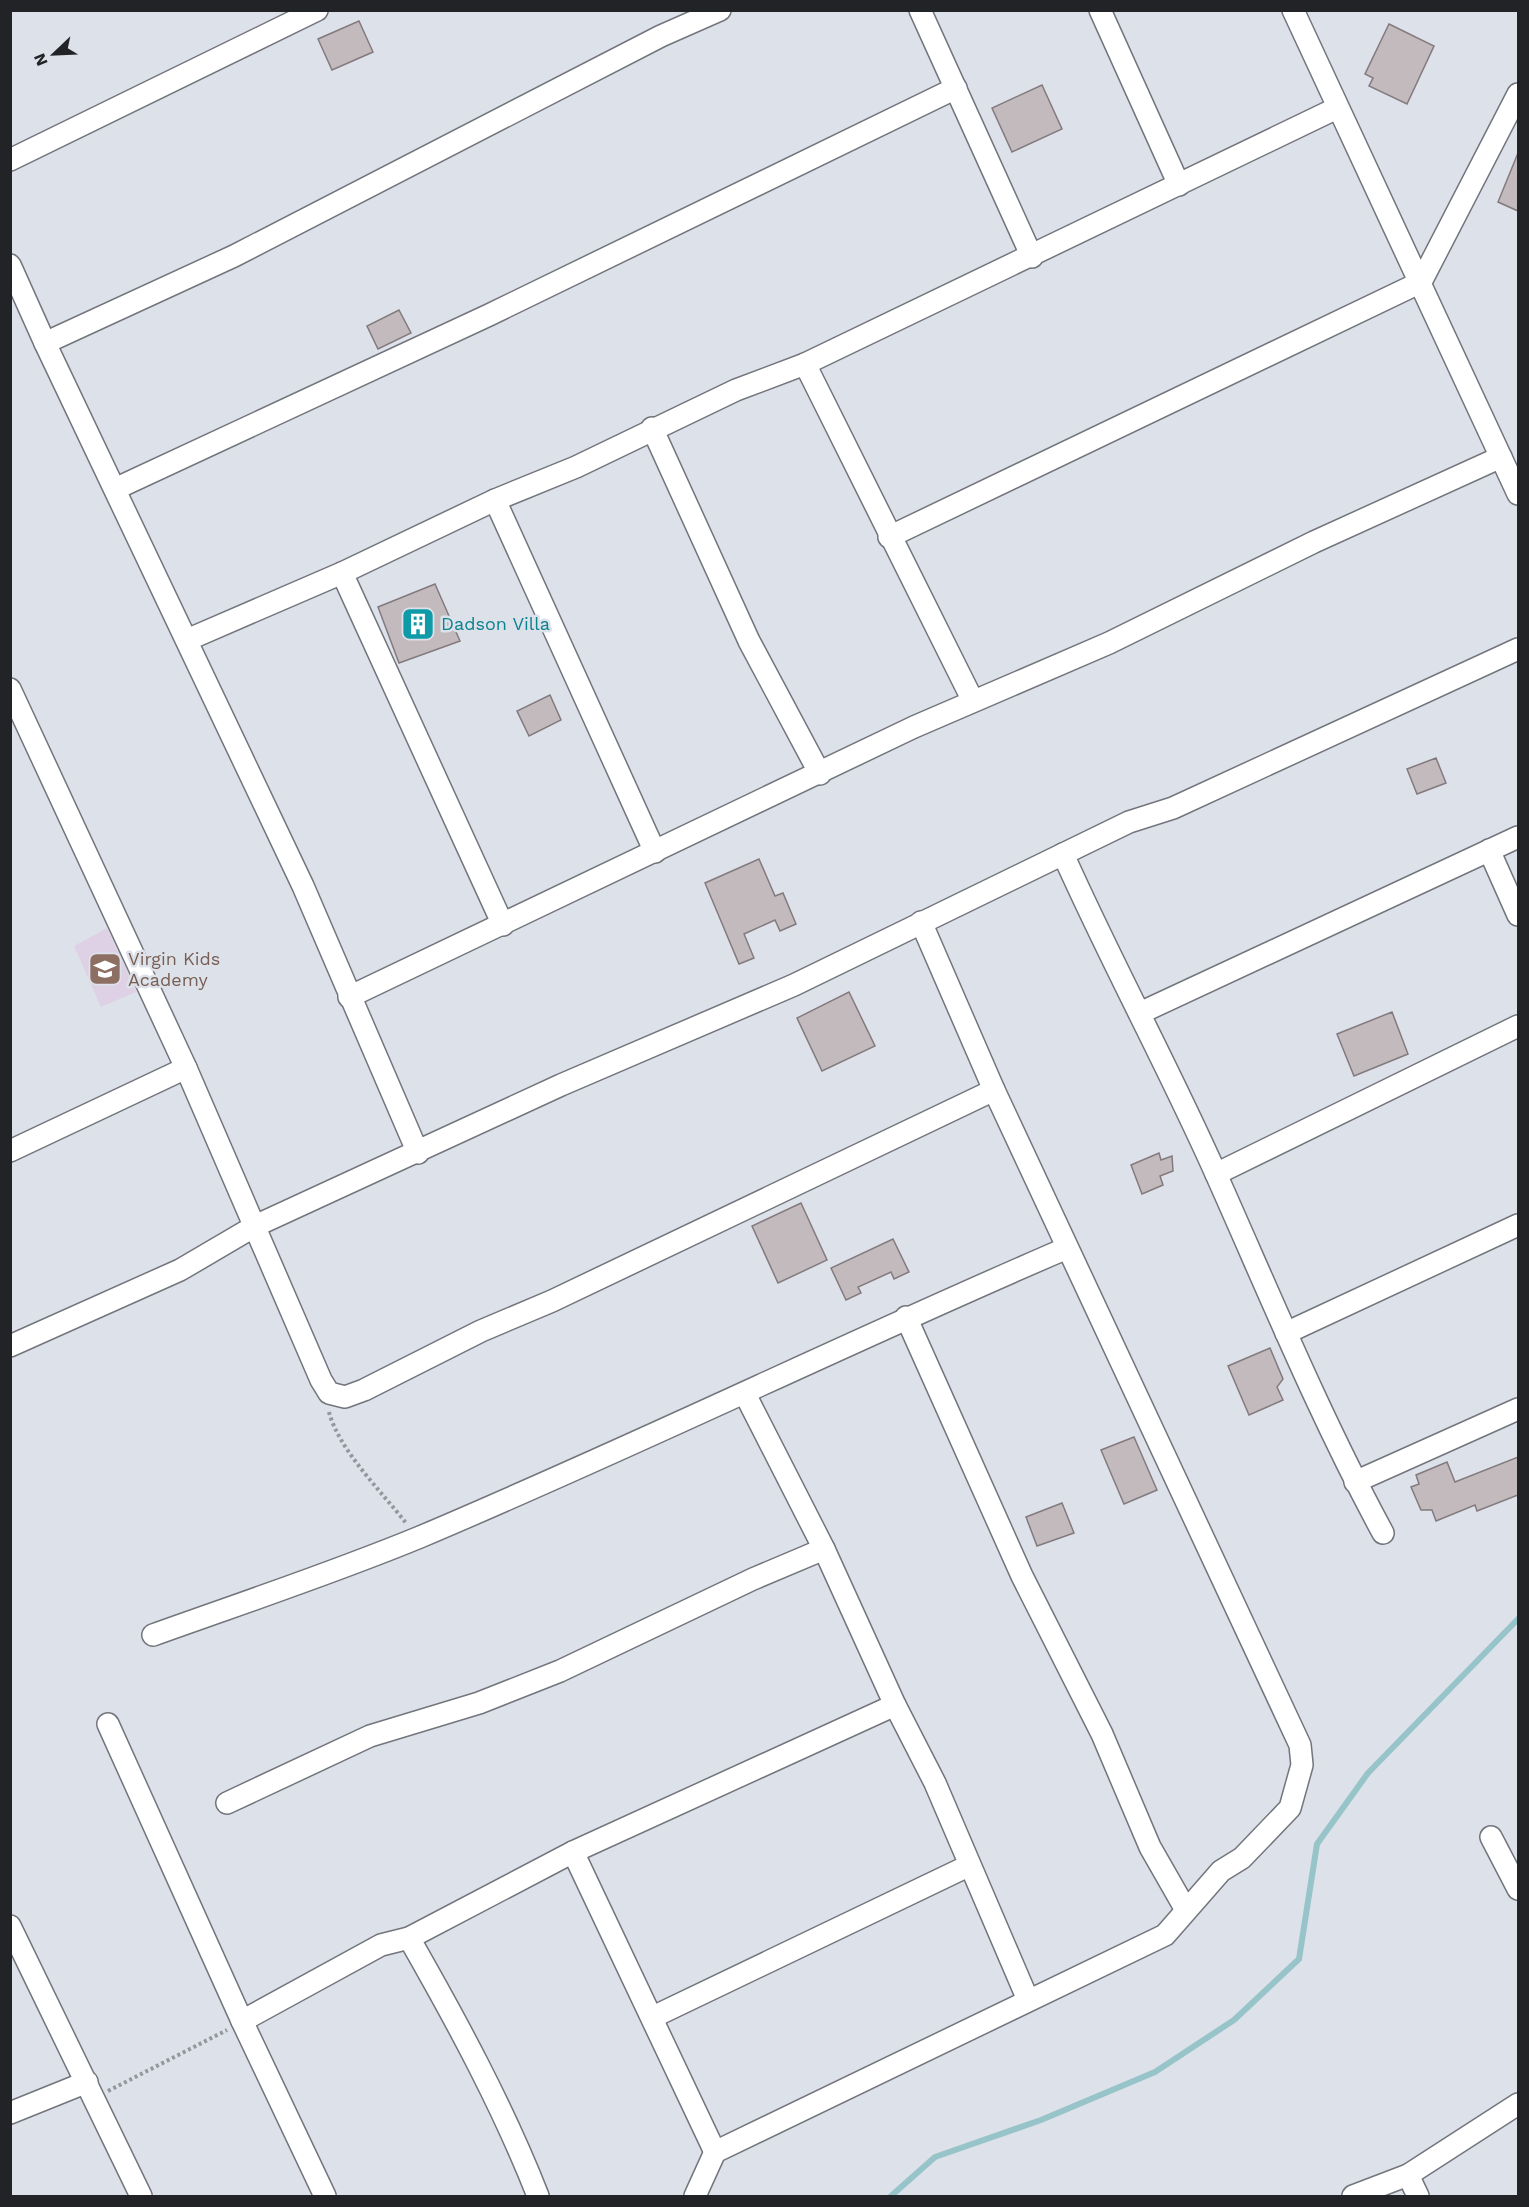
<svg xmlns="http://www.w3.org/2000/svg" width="1529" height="2207" font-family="'Work Sans',sans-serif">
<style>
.education{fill:#dfd1e5}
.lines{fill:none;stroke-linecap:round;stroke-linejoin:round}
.stream{stroke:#97c4c9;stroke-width:6}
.building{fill:#c3babe;stroke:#837a7e;stroke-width:1.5}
.minor-casing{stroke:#72757c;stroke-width:24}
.path{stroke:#94979d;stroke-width:4;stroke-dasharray:3 3;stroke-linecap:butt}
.minor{stroke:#fff;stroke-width:21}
.labels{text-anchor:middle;stroke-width:5;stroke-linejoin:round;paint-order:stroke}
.culture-label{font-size:18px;fill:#0d838f;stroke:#dde1e9;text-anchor:start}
.education-label{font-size:18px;fill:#785e54;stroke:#dde1e9;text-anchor:start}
</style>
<rect width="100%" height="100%" fill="#dde1e9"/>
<polygon class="education" points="107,928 136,992 101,1007 74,946"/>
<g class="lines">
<polyline class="stream" points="891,2196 935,2157 1041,2120 1155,2072 1234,2020 1299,1959 1317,1844 1368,1773 1518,1619"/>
</g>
<g class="building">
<polygon points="359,21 373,52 332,70 318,39"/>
<polygon points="1389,24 1434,46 1407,104 1369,86 1373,78 1365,74"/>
<polygon points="1042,85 1062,129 1012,152 992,108"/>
<polygon points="1518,153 1518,211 1498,202"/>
<polygon points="399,310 411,333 378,349 367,326"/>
<polygon points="435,584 460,641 399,663 378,607"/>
<polygon points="550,695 561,720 529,736 517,711"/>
<polygon points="1436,758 1446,783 1417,794 1407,769"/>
<polygon points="759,859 775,896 783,893 796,924 780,931 775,920 744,934 754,958 739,964 705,883"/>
<polygon points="849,992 875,1046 822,1071 797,1018"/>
<polygon points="1392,1012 1408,1054 1354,1076 1337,1034"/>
<polygon points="1159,1153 1161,1160 1172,1156 1173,1171 1160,1176 1163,1185 1142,1194 1131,1165"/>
<polygon points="801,1203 827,1260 778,1283 752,1226"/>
<polygon points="893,1239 909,1272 894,1279 891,1272 858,1287 861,1293 846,1300 831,1268"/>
<polygon points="1270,1348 1283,1379 1277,1387 1283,1400 1249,1415 1228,1366"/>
<polygon points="1134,1437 1157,1490 1124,1504 1101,1450"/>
<polygon points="1518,1457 1518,1495 1477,1511 1475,1505 1436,1521 1432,1510 1421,1510 1411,1487 1419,1484 1416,1475 1447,1462 1455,1482"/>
<polygon points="1062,1503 1074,1533 1037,1546 1026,1517"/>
</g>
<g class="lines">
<g class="minor-casing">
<g id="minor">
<polyline points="920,10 1032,257"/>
<polyline points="1100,10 1179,185"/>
<polyline points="1293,10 1518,494"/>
<polyline points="10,160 317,10"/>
<polyline points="10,265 45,343 303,886 418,1153"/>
<polyline points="45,343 234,256 661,36 720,10"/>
<polyline points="805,364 973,701"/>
<polyline points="652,428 749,641 820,774"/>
<polyline points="115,489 489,315 956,88"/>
<polyline points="495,500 655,852"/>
<polyline points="889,537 1421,282 1518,94"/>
<polyline points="342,573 503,925"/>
<polyline points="187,640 342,573 495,500 576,467 736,390 805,364 1337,108"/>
<polyline points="10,689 186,1068 321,1380 329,1393 345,1397 364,1390 481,1331 552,1301 994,1090"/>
<polyline points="1489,850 1518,915"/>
<path d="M1063 854C1111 962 1168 1066 1216 1174 1270 1295 1320 1417 1383 1533"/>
<polyline points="349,997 914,727 1109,643 1314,542 1501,457"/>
<polyline points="1140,1013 1518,837"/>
<polyline points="10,1151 186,1068"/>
<polyline points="1216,1174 1518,1026"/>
<polyline points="906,1317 1022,1576 1102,1734 1150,1847 1186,1910"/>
<polyline points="1286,1333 1518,1225"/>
<polyline points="10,1346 180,1270 255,1226 561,1085 794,985 1129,822 1173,808 1518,649"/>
<polyline points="745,1394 824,1549 895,1705 935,1783 1028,2000"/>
<polyline points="1355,1482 1518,1409"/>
<path d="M153 1635C242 1603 333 1573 420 1537 638 1445 850 1341 1067 1248"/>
<polyline points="108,1724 242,2021 325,2196"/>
<polyline points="227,1803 370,1736 479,1703 560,1671 753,1579 824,1549"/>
<polyline points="1491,1837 1518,1889"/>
<polyline points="573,1852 715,2152"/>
<polyline points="10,1926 141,2196"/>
<path d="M409 1938C457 2022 503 2107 538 2196"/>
<polyline points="653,2017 968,1866"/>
<polyline points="242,2021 381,1945 409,1938 573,1852 895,1705"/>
<polyline points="10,2113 87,2082"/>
<polyline points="1408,2175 1418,2196"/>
<polyline points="695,2196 715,2152 1165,1935 1221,1871 1242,1858 1290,1808 1302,1765 1300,1745 994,1090 921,922"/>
<polyline points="1353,2196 1408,2175 1518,2104"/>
</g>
</g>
<g class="path">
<path d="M329 1412C339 1450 381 1491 406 1523"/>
<polyline points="108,2091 227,2030"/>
</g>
<use href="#minor" class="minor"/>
</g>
<defs>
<g id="building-square" transform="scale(1.725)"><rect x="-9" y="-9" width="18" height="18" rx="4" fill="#0f9aa8" stroke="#dde1e9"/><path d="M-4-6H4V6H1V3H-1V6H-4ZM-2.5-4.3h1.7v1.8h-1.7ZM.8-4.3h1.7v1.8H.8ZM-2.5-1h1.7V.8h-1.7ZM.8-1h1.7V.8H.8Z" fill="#fff"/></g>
<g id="school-square" transform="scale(1.725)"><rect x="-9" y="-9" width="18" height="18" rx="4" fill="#8d6e63" stroke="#dde1e9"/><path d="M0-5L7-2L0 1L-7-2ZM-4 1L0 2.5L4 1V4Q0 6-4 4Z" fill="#fff"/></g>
</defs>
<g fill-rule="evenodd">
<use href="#building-square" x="418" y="624"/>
<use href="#school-square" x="105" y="969"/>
</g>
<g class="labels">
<g class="culture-label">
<text x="441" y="630">Dadson Villa</text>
</g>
<g class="education-label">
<text x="128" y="965">Virgin Kids<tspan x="128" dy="21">Academy</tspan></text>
</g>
</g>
<rect width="1529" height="2207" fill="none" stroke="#222326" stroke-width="24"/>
<g transform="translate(54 54) rotate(247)" stroke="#dde1e9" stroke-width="4.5" paint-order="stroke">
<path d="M0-4.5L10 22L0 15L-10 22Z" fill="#222326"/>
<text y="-9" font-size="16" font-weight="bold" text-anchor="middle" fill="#222326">N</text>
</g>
</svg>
